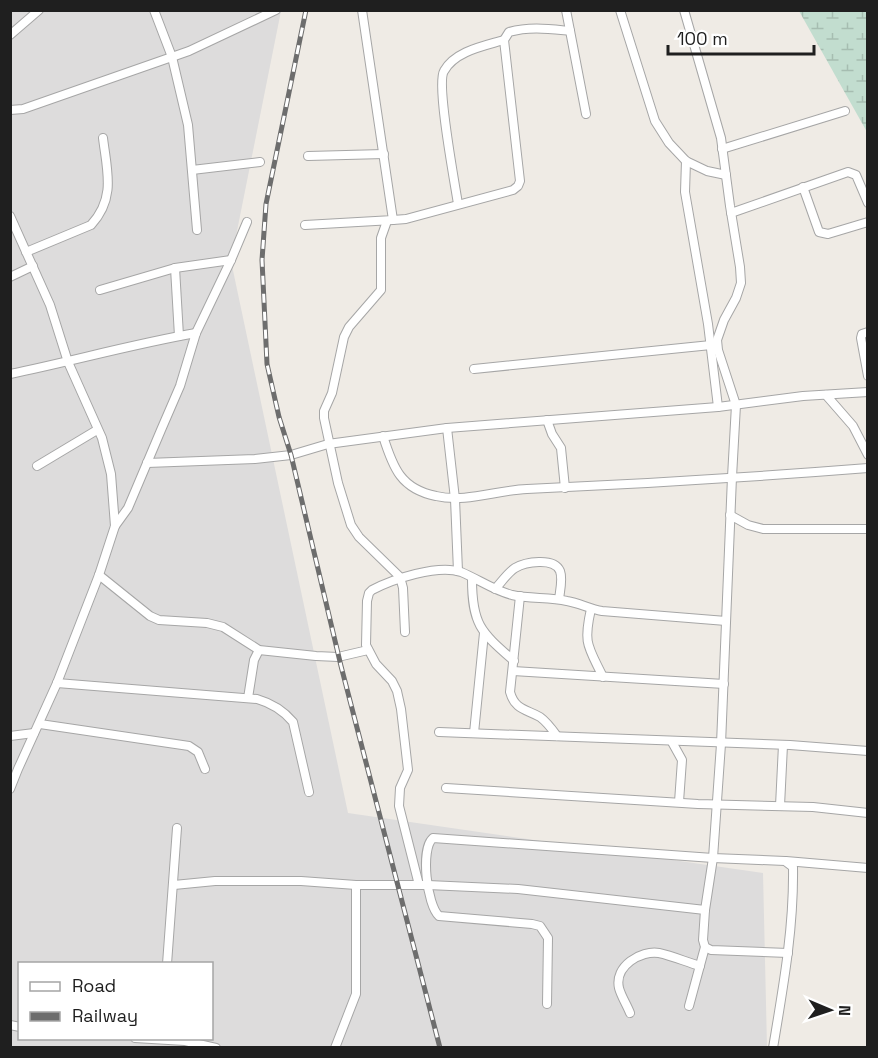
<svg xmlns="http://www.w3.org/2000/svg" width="878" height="1058" font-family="'Space Grotesk',sans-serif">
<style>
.residential{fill:#dddcdc;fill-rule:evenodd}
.wetland{fill:url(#wetland-marsh)}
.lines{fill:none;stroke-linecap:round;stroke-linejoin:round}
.minor-casing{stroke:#a6a6a6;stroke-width:10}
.minor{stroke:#fff;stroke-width:8}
.rail-casing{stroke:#6d6d6d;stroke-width:5}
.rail{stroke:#fff;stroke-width:3;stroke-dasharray:9;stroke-linecap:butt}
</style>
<defs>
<pattern id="wetland-marsh" width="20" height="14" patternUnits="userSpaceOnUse" patternTransform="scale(1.5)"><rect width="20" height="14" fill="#c2ddcf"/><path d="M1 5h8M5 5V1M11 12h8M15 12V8" fill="none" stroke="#a6bdb1"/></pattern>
</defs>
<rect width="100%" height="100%" fill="#efebe5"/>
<path class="residential" d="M10 11H281L231 261 348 813 763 873 767 1047H11ZM20 964H212V1038H20Z"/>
<polygon class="wetland" points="799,11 867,11 867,132"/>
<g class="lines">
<g class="minor-casing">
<g id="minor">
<polyline points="154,10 172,57 188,125 197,230"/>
<polyline points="566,10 586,114"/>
<polyline points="620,10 655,121 669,143 686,161 707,171 726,175"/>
<polyline points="684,10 721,138 730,206 740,267 741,283 736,298 724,320 717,340 718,350 736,405 732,477 721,744 713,858 705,910 703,940 705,947 711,950 788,953"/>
<polyline points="10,35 39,10"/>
<polyline points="10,110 23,109 189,51 276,10"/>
<polyline points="722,149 845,111"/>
<polyline points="308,156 384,154"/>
<polyline points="686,161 685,192 708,324 718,407"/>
<polyline points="192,170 260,162"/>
<polyline points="803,187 819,232 828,234 868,222"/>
<path d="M458 204C455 184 436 84 444 71 455 51 484 46 504 40"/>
<polyline points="731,213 848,172 856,175 868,203"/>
<polyline points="10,216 50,305 68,362 102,438 111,474 115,526 99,575 57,683 18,769 10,789"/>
<path d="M393 220 406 219 513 190 518 186 520 181 504 40 509 32C530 26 550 29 570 31"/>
<polyline points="387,221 381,238 381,290 349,327 344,337 332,393 324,411 324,418 338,483 351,525 359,537 400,577 403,588 405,632"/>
<polyline points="305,225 393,220 362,10"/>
<path d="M26 252 91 225C116 198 107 171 103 138"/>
<polyline points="175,268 179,336"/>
<polyline points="10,277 33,266"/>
<polyline points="100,290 175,268 231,260"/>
<polyline points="868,332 862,334 861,338 868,376"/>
<polyline points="474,369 711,345"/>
<path d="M10 374C73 361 133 344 196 333"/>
<polyline points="826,395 853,426 868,455"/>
<polyline points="547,420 552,434 561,448 565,488"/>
<polyline points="447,428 455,499 458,571"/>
<path d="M383 436C393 468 401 489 436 496 466 503 497 490 527 489 640 484 754 477 868 468"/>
<polyline points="147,463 255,459 291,455 328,444 447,428 718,407 803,396 868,392"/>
<polyline points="37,466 97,430"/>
<polyline points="730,515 748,525 763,529 868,529"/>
<polyline points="115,526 128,508 161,430 180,386 196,333 231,260 247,222"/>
<polyline points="99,575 150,616 159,620 207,623 223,627 259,650 316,656 338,657 368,650"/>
<path d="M472 579C472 625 481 632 514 661"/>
<path d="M495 589C501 583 507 573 515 568 525 562 554 557 560 571 563 579 560 591 559 599"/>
<path d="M520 596 510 692C515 710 526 709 540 717 547 722 552 729 557 736"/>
<path d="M591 609C583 644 588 646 603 677"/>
<polyline points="513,671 724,684"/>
<path d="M57 683 257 699C271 703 283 710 293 722L309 792"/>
<polyline points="248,698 254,660 259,650"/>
<polyline points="40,724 189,746 198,752 205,769"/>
<polyline points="439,732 790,745 868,751"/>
<polyline points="474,733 484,633"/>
<polyline points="10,736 34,733"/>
<polyline points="672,742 682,760 679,802"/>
<polyline points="446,788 698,804 813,807 868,813"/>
<polyline points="780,806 783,745"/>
<polyline points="786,861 868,868"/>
<polyline points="174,885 215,881 301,881 356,885 428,885 518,889 705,910"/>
<path d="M419 885 399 806 400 788 408 770 401 709 397 691 392 681 376 664 366 645 367 601 369 593 372 590C393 579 438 564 461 572 478 579 493 590 512 595 530 599 549 597 567 601 579 603 590 609 602 611L726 621"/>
<polyline points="167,964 177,828"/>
<path d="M547 1004 548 938 540 926 532 924 439 916C427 905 420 849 433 838L713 858 785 861 793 867C794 928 783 988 773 1048"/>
<polyline points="689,1006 705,947"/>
<path d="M630 1013C627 1005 621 996 619 988 614 966 641 950 659 953 673 956 686 962 700 966"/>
<polyline points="10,1025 20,1027"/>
<polyline points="135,1038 185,1041 216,1048"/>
<polyline points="335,1048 356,994 356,885"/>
</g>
</g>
<use href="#minor" class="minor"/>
<g class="rail-casing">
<polyline id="rail" points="306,10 266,204 262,260 267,364 279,417 291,455 341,666 440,1048"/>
</g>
<use href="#rail" class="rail"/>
</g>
<rect width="878" height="1058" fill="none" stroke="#1f1f1f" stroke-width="24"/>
<rect x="18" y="962" width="195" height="78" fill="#ffffff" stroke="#a5a5a5" stroke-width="1.5"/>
<rect x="30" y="982" width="30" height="9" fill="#ffffff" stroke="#a5a5a5" stroke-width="1.5"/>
<text x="72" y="992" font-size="18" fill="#1f1f1f">Road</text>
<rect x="30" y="1012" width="30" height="9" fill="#6d6d6d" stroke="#a5a5a5" stroke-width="1.5"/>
<text x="72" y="1022" font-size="18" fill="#1f1f1f">Railway</text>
<g transform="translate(830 1010) rotate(92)" stroke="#ffffff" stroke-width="4.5" paint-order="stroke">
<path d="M0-4.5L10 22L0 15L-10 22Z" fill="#1f1f1f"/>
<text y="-9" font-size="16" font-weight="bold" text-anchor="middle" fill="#1f1f1f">N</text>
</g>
<path d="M668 45v9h146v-9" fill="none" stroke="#1f1f1f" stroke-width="3"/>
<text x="677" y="45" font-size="18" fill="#1f1f1f" stroke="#ffffff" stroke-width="4.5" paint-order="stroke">100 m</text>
</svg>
